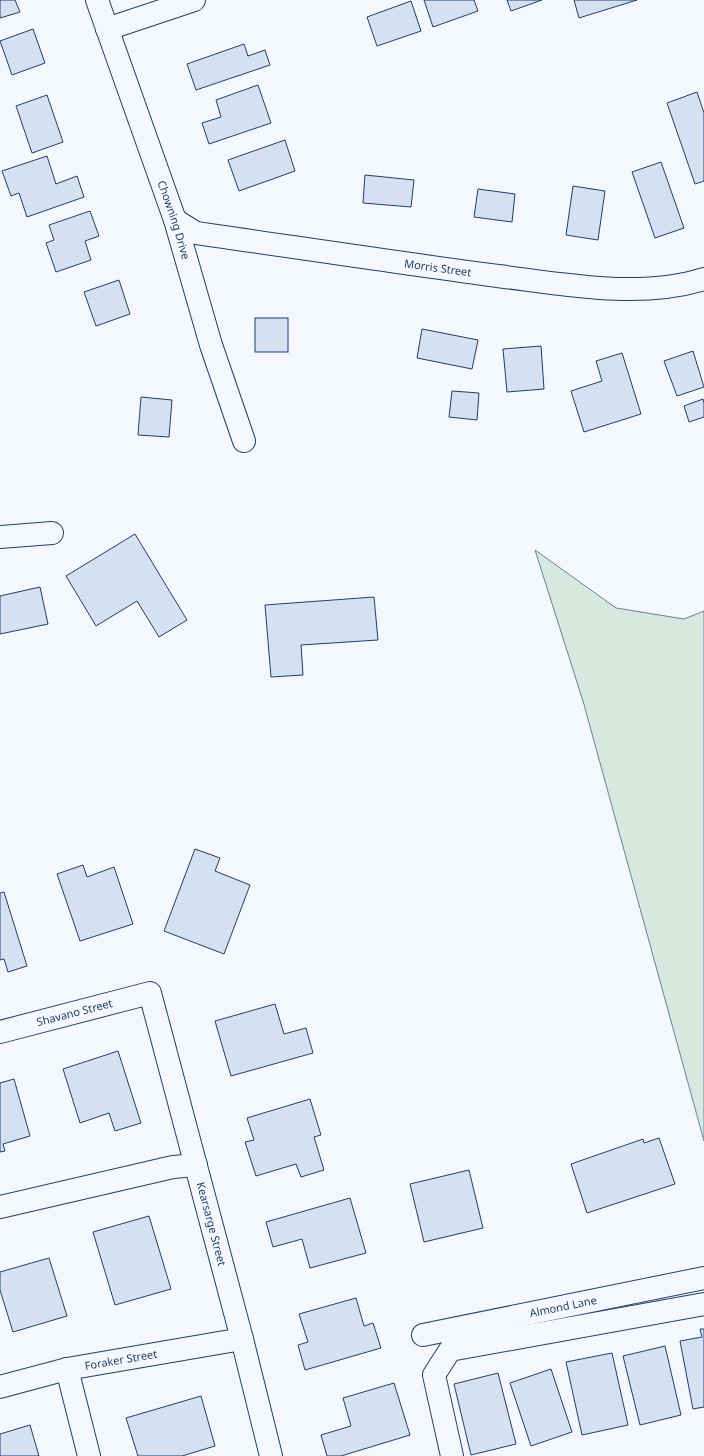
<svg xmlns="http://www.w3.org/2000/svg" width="704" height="1456" font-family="'Noto Sans',sans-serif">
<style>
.green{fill:#d7e8df;stroke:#687fa3}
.building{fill:#d5e0f0;stroke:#1d3f73}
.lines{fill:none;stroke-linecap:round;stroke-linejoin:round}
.minor-casing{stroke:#1d3f73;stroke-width:24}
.minor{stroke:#f4f7fb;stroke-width:22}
.labels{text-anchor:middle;stroke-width:3;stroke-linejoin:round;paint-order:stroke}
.street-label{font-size:11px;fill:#1d3f73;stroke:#f4f7fb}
</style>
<rect width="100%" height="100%" fill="#f4f7fb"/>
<polygon class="green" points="535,550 616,608 684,619 704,611 704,1141 583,701"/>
<g class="building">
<polygon points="0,0 15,0 20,12 0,18"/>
<polygon points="424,0 474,0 478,11 433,27"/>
<polygon points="507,0 542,0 511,11"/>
<polygon points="574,0 637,0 579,18"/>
<polygon points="411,1 421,31 377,46 367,17"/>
<polygon points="33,29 45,63 12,75 0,41"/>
<polygon points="244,44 248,56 265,50 270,65 196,90 187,64"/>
<polygon points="258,85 271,123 209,144 202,123 221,117 216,100"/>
<polygon points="697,92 704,113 704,181 695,184 667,103"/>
<polygon points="47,95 63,142 32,153 16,106"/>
<polygon points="285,140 295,171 239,191 228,160"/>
<polygon points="47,156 56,184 77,176 84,197 27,217 19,193 11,196 2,171"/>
<polygon points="661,162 684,228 655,238 632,172"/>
<polygon points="365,175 414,180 411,207 363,203"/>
<polygon points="573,186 605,191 598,240 566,235"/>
<polygon points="478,189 515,194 512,222 474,217"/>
<polygon points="90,211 99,236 85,241 91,260 56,272 46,243 54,240 49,225"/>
<polygon points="119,280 130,314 96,326 84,292"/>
<rect x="255" y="318" width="33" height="34"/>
<polygon points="422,329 478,340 472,369 417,358"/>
<polygon points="541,346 544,389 507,392 503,349"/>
<polygon points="693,351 704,387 677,396 664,361"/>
<polygon points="622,353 641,414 584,432 571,391 602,381 596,361"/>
<polygon points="452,391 479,393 477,420 449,417"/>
<polygon points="141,397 172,400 169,437 138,435"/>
<polygon points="703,399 704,403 704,417 689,422 684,406"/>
<polygon points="135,534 187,620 159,637 137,601 96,626 66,576"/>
<polygon points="40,587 48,624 0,634 0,596"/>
<polygon points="374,597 378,640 301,645 303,675 271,677 265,605"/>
<polygon points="195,849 220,858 215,871 250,885 224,954 164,931"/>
<polygon points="83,865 87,877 114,867 133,924 80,941 57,874"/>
<polygon points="4,892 27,966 8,972 4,959 0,960 0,893"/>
<polygon points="275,1004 284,1034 306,1028 313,1053 231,1076 215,1021"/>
<polygon points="118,1051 141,1123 115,1131 109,1113 80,1123 63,1069"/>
<polygon points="14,1079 30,1136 3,1144 5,1151 0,1152 0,1083"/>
<polygon points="310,1099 321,1135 314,1137 324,1170 301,1177 296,1164 256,1176 245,1142 254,1140 247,1118"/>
<polygon points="659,1138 675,1184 587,1213 571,1164 643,1139 644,1143"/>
<polygon points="469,1170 483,1228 424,1242 410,1184"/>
<polygon points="350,1198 366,1253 310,1268 302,1239 273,1247 266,1222"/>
<polygon points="149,1216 171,1289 115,1305 93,1232"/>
<polygon points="49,1258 67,1316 13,1332 0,1290 0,1272"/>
<polygon points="356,1298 364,1326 373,1323 381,1348 305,1370 298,1345 308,1342 299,1314"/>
<polygon points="700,1329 704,1329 704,1407 693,1409 680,1341 702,1337"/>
<polygon points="665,1346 681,1415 640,1425 623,1356"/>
<polygon points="612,1353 628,1425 582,1435 566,1362"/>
<polygon points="551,1369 572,1432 531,1446 510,1383"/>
<polygon points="498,1373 516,1444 471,1455 454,1384"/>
<polygon points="394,1383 410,1435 341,1456 327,1456 321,1435 351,1426 343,1398"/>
<polygon points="201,1396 215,1446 182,1456 138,1456 126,1418"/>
<polygon points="30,1425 39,1456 0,1456 0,1434"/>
</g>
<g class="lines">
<g class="minor-casing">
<g id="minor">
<path id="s1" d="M97 0 175 220 211 345 244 441"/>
<polyline points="107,29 194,0"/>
<path id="s2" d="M175 220 196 233C294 247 392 262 490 275 558 283 638 300 704 279"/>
<polyline points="0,537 52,533"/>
<path id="s3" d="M0 1032 150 993 242 1339 271 1456"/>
<polyline points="0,1207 173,1167 196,1165"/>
<path id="s4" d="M423 1335 704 1278"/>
<polyline points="67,1369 89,1456"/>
<path id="s5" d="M0 1387 67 1369 242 1339"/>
<polyline points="452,1456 434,1375 450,1350 704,1304"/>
</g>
</g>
<use href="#minor" class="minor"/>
</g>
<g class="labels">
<g class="street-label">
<text dy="4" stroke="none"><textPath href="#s1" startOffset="233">Chowning Drive</textPath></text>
<text dy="4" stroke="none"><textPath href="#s2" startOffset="269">Morris Street</textPath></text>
<text dy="4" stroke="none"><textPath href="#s3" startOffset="77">Shavano Street</textPath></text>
<text dy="4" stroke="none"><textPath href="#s3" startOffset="394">Kearsarge Street</textPath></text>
<text dy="4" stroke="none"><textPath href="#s4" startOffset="143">Almond Lane</textPath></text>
<text dy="4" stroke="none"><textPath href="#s5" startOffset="124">Foraker Street</textPath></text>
</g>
</g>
</svg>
